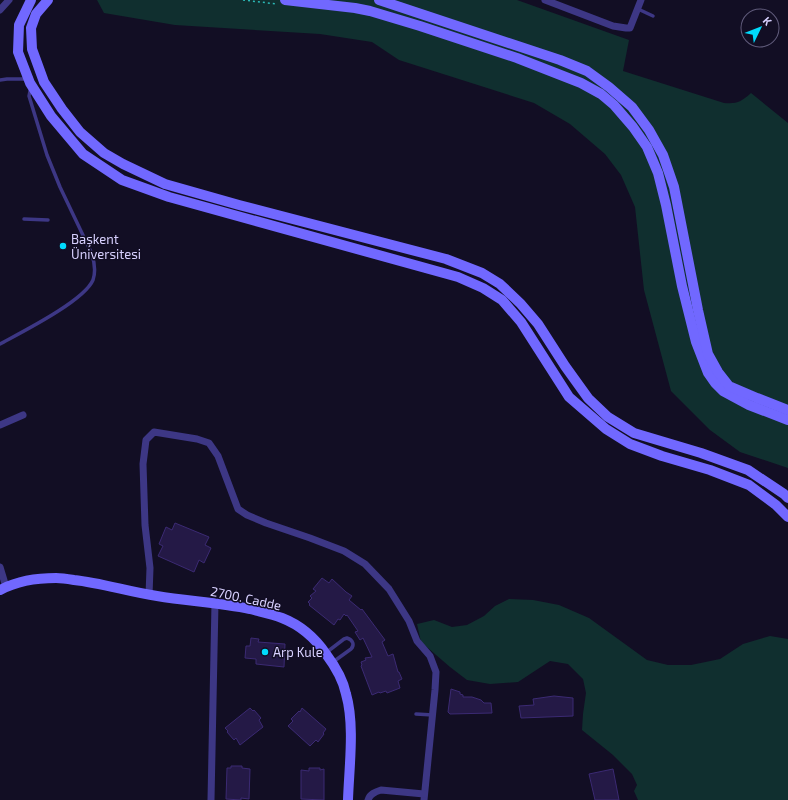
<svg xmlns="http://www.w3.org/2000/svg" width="788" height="800" font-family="'Exo 2',sans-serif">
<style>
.green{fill:#102f2f}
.building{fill:#241946;stroke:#3b2a73}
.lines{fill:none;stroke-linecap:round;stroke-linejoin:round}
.path{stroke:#2bb9b6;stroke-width:1.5;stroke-dasharray:2 3;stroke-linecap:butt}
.lane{stroke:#3d3785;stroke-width:3.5}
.street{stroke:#3d3785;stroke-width:7}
.secondary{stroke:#7168ff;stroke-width:10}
.poi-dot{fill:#00dafc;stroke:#120e24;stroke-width:1.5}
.labels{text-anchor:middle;stroke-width:3;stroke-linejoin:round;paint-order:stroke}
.poi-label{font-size:13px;fill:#d8d1ff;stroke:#120e24;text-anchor:start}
.street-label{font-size:13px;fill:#d8d1ff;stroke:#120e24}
</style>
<rect width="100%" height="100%" fill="#120e24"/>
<g class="green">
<path d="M97 0H517L629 40 623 71 724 103C737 104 741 102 751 93L788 123V468L740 452 710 430 671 391 644 290 635 207 621 175 605 154 570 124 534 103 399 60 372 42 320 34 175 25 104 13Z"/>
<polygon points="509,599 533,600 559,605 589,618 647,660 668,665 691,665 720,659 743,644 770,636 788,639 788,800 638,800 634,791 637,785 632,774 613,755 582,730 583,714 586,693 583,679 568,664 550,661 518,682 490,684 467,680 450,667 421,642 417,624 434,620 452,627 467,625 484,616 495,606"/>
</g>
<g class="building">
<polygon points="175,523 209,537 205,545 211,548 204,563 199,560 194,572 158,556 163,546 159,544 166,527 172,530"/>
<polygon points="322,578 329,583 332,579 346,592 352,596 349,600 361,610 362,609 385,640 382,642 388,656 393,654 398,672 399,672 402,679 398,681 400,688 387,693 386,691 380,693 379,692 372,695 361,666 362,665 361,662 366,660 365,658 372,657 363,638 360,640 355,632 358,631 347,615 346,616 344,614 340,620 338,619 334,625 309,605 310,604 308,602 312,598 310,596 316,591 313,589"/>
<polygon points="251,638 259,639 258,642 285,644 284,667 256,664 256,659 245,658 246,646 250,646"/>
<polygon points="451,689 460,692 460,694 463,695 463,697 472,697 481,700 484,703 491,703 492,713 450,714 448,712"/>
<polygon points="554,696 573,698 573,716 521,718 519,706 534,705 533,699"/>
<polygon points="250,708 253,711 254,710 261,718 259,720 263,727 240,745 236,738 234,740 227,732 228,731 225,728"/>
<polygon points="302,708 326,729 323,733 324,734 318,742 316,740 310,746 288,726 293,721 291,719 299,711 300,712"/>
<polygon points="231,766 242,766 242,768 250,769 249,799 241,798 241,800 226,799 227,768 231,768"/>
<polygon points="309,768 320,768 320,770 324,769 324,800 301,799 301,770 309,771"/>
<polygon points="613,769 619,800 595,800 589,774"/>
</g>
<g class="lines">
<polyline class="path" points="243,0 277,4"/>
<g class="lane">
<polyline points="638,9 653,16"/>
<polyline points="0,80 7,79 27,79"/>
<polyline points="24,219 48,220"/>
<path d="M0 344C22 332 84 301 93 280 96 271 94 260 91 252L60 187 47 155 29 96 30 91 33 89"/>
<path d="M327 652 344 639 347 638C353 640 355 645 351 649L333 662"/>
<polyline points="416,714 433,715"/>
</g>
<g class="street">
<polyline points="545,0 613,26 626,28 630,28 641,0"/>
<polyline points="0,10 9,0"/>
<polyline points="0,425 23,415"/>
<polyline points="0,567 6,587"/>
<polyline points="149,595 150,568 145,525 143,464 146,440 154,432 197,439 209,443 218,456 238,509 247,515 266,523 310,538 344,551 365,564 389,589 409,621 417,641 430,656 436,672 435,690 424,800"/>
<polyline points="211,800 215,603"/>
<path d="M368 800C370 794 375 792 381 790L424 794"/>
</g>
<g class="secondary">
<polyline points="31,0 19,25 18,52 30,83 51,116 83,154 122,180 169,197 458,277 483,288 502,300 521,322 569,397 606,429 630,444 662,456 710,470 749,485 776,505 788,517"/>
<polyline points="48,0 36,14 31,28 32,49 44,82 62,109 80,132 104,153 123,164 165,184 239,205 446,259 482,273 500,284 520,303 538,324 565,366 588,398 608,417 634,433 701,453 748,470 784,494 788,498"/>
<polyline points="285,0 355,8 370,11 420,26 517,58 581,83 601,94 614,105 633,127 647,147 658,173 666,205 682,286 696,342 708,373 715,383 723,391 749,405 788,420"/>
<polyline points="379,0 560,60 587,71 609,87 632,107 649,130 663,155 674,187 698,310 708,354 718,372 729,386 757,398 788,410"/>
<path d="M0 590C17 581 37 578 56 578 62 578 68 579 74 580 102 583 129 592 157 596 188 601 219 603 250 609 261 612 272 614 282 618 300 625 315 638 326 654 335 666 343 679 346 694 355 725 349 768 348 800"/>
</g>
</g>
<g class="poi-dot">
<circle cx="63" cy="246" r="4"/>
<circle cx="265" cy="652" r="4"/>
</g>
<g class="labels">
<g class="poi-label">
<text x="71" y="244">Başkent<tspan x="71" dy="15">Üniversitesi</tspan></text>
<text x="273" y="657">Arp Kule</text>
</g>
<g class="street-label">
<text transform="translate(246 598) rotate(12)" y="5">2700. Cadde</text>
</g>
</g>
<g transform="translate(760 28) rotate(47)"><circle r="19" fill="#120e24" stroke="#615c7c"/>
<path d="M0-3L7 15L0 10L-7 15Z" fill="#00dafc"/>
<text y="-6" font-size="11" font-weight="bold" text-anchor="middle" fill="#d8d1ff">K</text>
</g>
</svg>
